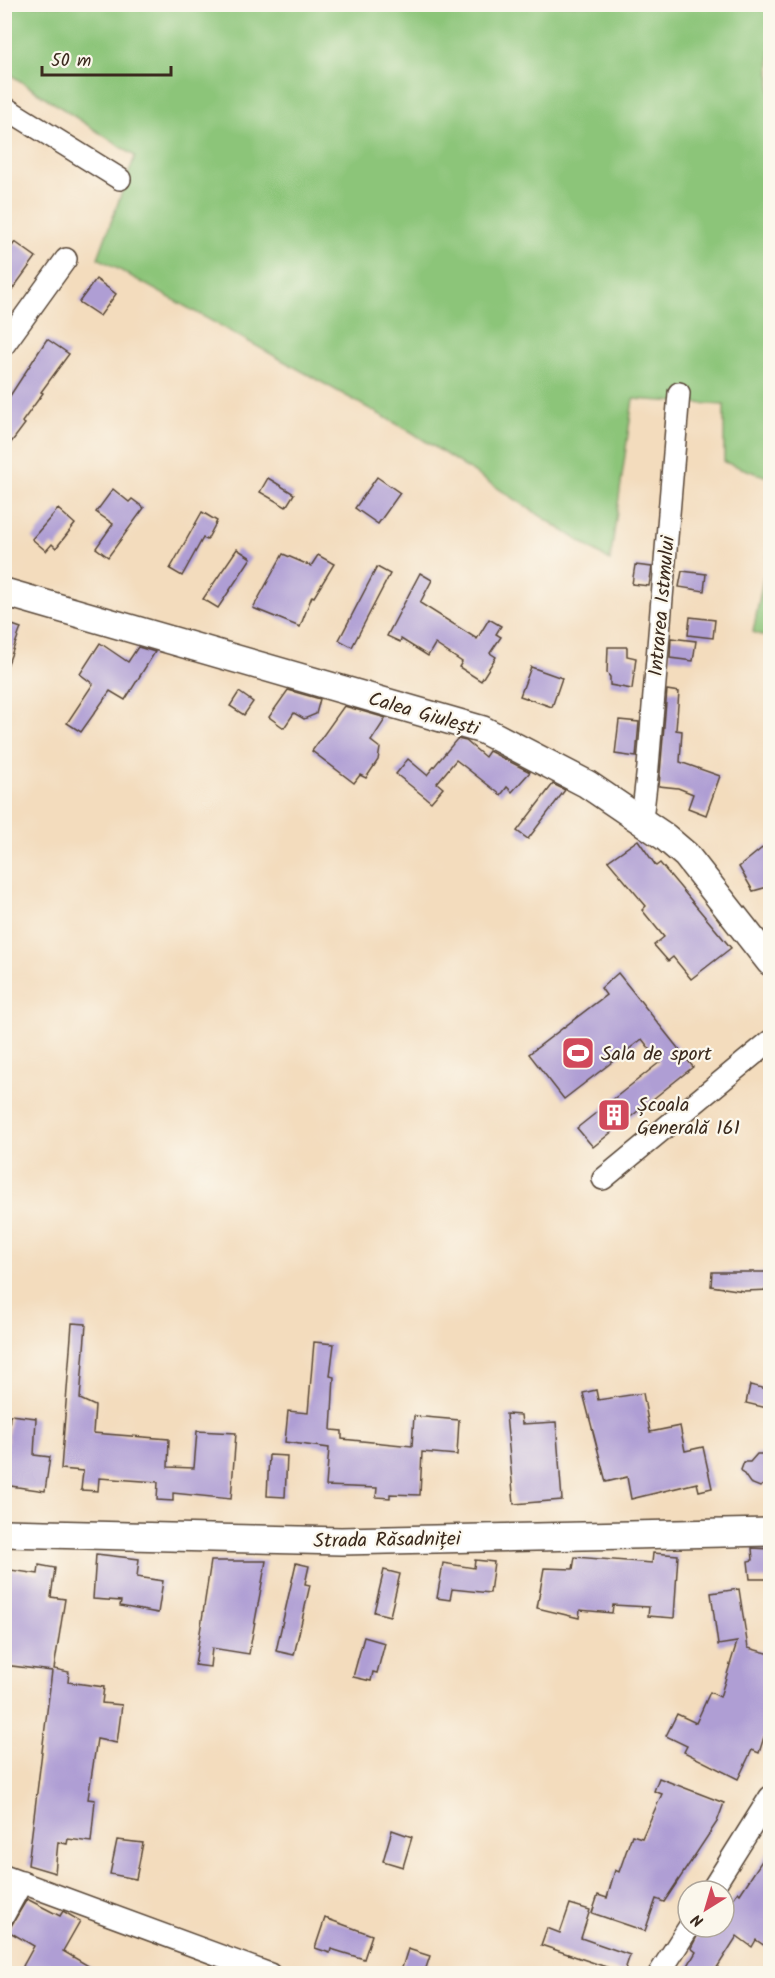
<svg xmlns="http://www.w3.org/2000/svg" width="775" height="1978" font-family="Kalam,sans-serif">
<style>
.green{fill:#8cc579;stroke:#64784c;stroke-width:1.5}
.building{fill:#af9ed4}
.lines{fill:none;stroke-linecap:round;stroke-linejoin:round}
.minor-casing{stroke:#574536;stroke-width:24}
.major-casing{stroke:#574536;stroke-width:30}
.minor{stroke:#fff;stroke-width:21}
.major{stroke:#fff;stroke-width:27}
.labels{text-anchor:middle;stroke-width:4.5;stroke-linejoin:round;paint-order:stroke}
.street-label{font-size:20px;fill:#3b2a1e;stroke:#fbf7ec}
.poi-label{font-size:20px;fill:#3b2a1e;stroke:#fbf7ec;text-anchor:start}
</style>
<rect width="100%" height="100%" fill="#fbf7ec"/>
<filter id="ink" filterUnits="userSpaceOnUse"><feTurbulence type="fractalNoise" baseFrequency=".0167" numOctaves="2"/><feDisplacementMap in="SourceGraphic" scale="12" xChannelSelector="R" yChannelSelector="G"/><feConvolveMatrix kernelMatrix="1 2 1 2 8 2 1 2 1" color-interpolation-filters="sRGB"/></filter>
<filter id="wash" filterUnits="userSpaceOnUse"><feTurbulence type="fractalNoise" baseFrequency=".008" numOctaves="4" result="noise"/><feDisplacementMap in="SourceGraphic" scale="24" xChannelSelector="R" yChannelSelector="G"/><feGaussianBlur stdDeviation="1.35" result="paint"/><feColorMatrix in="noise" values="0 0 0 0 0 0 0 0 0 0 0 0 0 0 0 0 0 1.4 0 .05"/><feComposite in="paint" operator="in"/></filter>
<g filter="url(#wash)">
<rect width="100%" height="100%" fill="#f3dcbd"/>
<g class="green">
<polygon points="4,5 770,5 770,478 724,462 724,405 633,399 610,561 413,433 98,258 135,156 5,71"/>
<polygon points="770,543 770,639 753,632"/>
</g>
<g id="blocks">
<g class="building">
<polygon points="15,242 36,257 4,301 4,257"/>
<polygon points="96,279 116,294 100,316 79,302"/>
<polygon points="47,339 69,354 41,392 43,393 22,422 25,424 4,452 4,405"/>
<polygon points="377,477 400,493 378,524 355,508"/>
<polygon points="268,478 294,494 286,507 260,492"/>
<polygon points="113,489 129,502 132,499 144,508 108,557 96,548 113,524 96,512"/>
<polygon points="58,509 75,524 56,548 52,544 46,551 32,539"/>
<polygon points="202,512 217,521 207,540 203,538 182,576 170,569"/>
<polygon points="237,549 251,558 218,608 203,599"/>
<polygon points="283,554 311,566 318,555 334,564 314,597 312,596 300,627 253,608"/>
<polygon points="635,565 652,567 649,586 632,584"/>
<polygon points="377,567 390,574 352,647 339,640"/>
<polygon points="682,571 706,574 704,591 679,587"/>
<polygon points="420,573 432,580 420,603 477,639 489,619 501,626 496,634 501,637 490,653 496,657 481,681 459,667 462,662 435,644 428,656 401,639 400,642 387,636"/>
<polygon points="690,617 715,620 713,638 688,635"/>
<polygon points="4,622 21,628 6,669 4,669"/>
<polygon points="671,638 696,641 693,661 670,658"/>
<polygon points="100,643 128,662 138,647 155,652 125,700 110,691 81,732 67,723 93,684 80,674"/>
<polygon points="608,647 627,647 627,656 636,658 632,689 610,685 610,677 607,673"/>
<polygon points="531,667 562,678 552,707 520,696"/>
<polygon points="288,690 320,699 316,714 304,719 294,713 284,728 269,717"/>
<polygon points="667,690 679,692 676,730 682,731 680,762 720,776 706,815 688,808 693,794 678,788 659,786"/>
<polygon points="239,692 253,702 244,715 230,706"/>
<polygon points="344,706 386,718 371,741 380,748 378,760 366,778 360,775 354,783 312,751"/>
<polygon points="619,720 639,722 636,757 615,754"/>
<polygon points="457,739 466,741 485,757 489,751 530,772 512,792 507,787 501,795 456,760 437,783 443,788 431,802 396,774 408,759 427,775"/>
<polygon points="553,784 565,790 528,839 517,831"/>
<polygon points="638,840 656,866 660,863 731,948 691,979 673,957 668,961 654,945 664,937 642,910 646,906 608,861"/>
<polygon points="767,844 771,858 771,886 753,891 739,867"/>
<polygon points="618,973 693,1067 593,1147 577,1128 660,1062 642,1039 564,1099 529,1054 606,995 601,988"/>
<polygon points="712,1272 771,1272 771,1290 744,1291 711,1286"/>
<polygon points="72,1323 86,1324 80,1399 95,1406 93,1433 169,1439 168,1467 194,1468 197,1431 236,1433 231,1499 173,1493 173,1501 157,1500 158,1482 99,1478 98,1491 81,1490 83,1471 61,1469"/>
<polygon points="314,1342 334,1344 330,1376 334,1377 331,1430 342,1431 342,1439 412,1446 414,1416 459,1420 457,1455 422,1452 420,1495 390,1494 390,1498 376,1497 377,1488 326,1486 329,1448 285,1442 288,1411 308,1413"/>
<polygon points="750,1385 771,1390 771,1409 746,1403"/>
<polygon points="596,1390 598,1400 643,1393 650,1432 680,1426 685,1451 703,1447 712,1488 699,1491 697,1483 631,1499 627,1477 606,1482 583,1393"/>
<polygon points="506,1414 521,1415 522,1424 556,1422 562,1500 514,1504"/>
<polygon points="10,1415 36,1418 34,1455 50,1457 45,1491 4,1485"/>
<polygon points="757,1454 763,1454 771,1463 771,1475 765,1484 760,1487 750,1483 741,1470 744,1462 750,1462"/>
<polygon points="269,1455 287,1456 285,1497 267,1496"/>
<polygon points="752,1548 771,1549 771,1579 750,1579 748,1561 753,1560"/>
<polygon points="653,1553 678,1555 674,1618 648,1616 649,1607 613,1605 612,1613 580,1610 579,1618 537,1608 544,1568 573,1569 575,1557 652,1563"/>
<polygon points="96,1554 139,1559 137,1577 163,1581 158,1613 120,1606 121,1601 93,1599"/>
<polygon points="475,1560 494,1562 490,1593 452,1589 450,1600 437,1598 443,1563 474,1568"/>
<polygon points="211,1561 266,1561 249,1654 212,1648 210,1667 195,1665"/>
<polygon points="296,1563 309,1566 305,1584 310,1585 294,1655 276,1651"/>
<polygon points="39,1565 55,1568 51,1597 65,1599 54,1669 69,1672 68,1682 104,1687 102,1703 122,1705 117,1743 97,1739 88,1799 95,1800 91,1842 68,1839 67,1844 58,1842 55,1873 28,1865 52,1671 4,1665 4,1569 38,1574"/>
<polygon points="384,1570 400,1574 390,1616 374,1612"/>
<polygon points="739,1589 748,1648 771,1654 771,1740 764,1737 759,1753 752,1750 738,1779 684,1752 687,1746 666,1736 677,1714 696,1723 710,1692 720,1697 737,1642 718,1645 711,1593"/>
<polygon points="364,1637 385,1643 377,1673 373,1672 371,1681 353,1677"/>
<polygon points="659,1778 724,1803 717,1822 664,1902 656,1899 645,1931 592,1913 598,1895 607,1898 615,1870 619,1872 632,1835 642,1838 662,1794 654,1791"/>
<polygon points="392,1830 412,1837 403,1867 383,1861"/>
<polygon points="117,1840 143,1843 136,1879 110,1874"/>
<polygon points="771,1847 771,1950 756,1940 752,1947 737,1936 713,1974 683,1974 696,1952 691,1948 702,1927 724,1927 724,1911 738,1892 740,1894"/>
<polygon points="27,1899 60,1916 63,1911 80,1921 63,1951 102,1974 35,1974 23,1966 34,1946 8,1931"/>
<polygon points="570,1904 590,1910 581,1938 630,1955 624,1973 541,1945 547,1928 560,1933"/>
<polygon points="325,1918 372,1935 364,1959 331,1949 330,1953 315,1948"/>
<polygon points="408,1949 430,1956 424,1974 400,1974"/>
</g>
</g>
</g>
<g filter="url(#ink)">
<use href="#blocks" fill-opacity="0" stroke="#574536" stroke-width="1.5"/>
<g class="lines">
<g class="minor-casing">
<g id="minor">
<polyline points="4,107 120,179"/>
<polyline points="4,345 66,259"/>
<polyline points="642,819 648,767 679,393"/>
<polyline points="603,1179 770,1041"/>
<polyline points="4,1876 270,1974"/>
<polyline points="711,1891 770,1797"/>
<polyline points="4,1915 22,1882"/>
<polyline points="659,1974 689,1927"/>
</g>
</g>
<g class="major-casing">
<g id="major">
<polyline points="4,592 483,730 587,784 665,837 686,855 770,962"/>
<polyline points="4,1533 341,1541 770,1532"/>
</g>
</g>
<use href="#minor" class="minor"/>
<use href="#major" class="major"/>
</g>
</g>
<defs>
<g id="stadium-square" transform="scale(1.725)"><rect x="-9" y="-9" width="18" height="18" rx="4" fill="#d1495b" stroke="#fbf7ec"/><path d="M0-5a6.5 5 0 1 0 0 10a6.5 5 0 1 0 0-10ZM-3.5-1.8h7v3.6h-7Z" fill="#fff"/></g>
<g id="building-square" transform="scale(1.725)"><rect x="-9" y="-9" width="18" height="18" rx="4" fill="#d1495b" stroke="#fbf7ec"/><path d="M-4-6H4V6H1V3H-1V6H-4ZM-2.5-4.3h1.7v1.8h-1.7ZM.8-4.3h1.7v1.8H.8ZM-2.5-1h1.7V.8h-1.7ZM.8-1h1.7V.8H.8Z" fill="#fff"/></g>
</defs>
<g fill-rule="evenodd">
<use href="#stadium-square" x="578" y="1053"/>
<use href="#building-square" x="614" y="1115"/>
</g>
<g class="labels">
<g class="street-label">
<text transform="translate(661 606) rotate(-85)" y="7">Intrarea Istmului</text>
<text transform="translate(424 713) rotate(16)" y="7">Calea Giulești</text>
<text transform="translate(387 1539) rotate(-1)" y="7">Strada Răsadniței</text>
</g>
<g class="poi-label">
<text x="601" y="1060">Sala de sport</text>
<text x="637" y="1111">Școala<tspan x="637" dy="23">Generală 161</tspan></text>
</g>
</g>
<rect width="775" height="1978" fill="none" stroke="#fbf7ec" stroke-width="24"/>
<g transform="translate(706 1909) rotate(217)"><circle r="28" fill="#fbf7ec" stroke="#aea59a" stroke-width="1.5"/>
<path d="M0-4.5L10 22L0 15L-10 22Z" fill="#d1495b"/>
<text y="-9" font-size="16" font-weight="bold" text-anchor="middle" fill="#3b2a1e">N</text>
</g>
<path d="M42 66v9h129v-9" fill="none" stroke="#3b2a1e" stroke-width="3"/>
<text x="51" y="66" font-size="18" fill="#3b2a1e" stroke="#fbf7ec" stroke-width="4.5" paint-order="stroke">50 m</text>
</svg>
